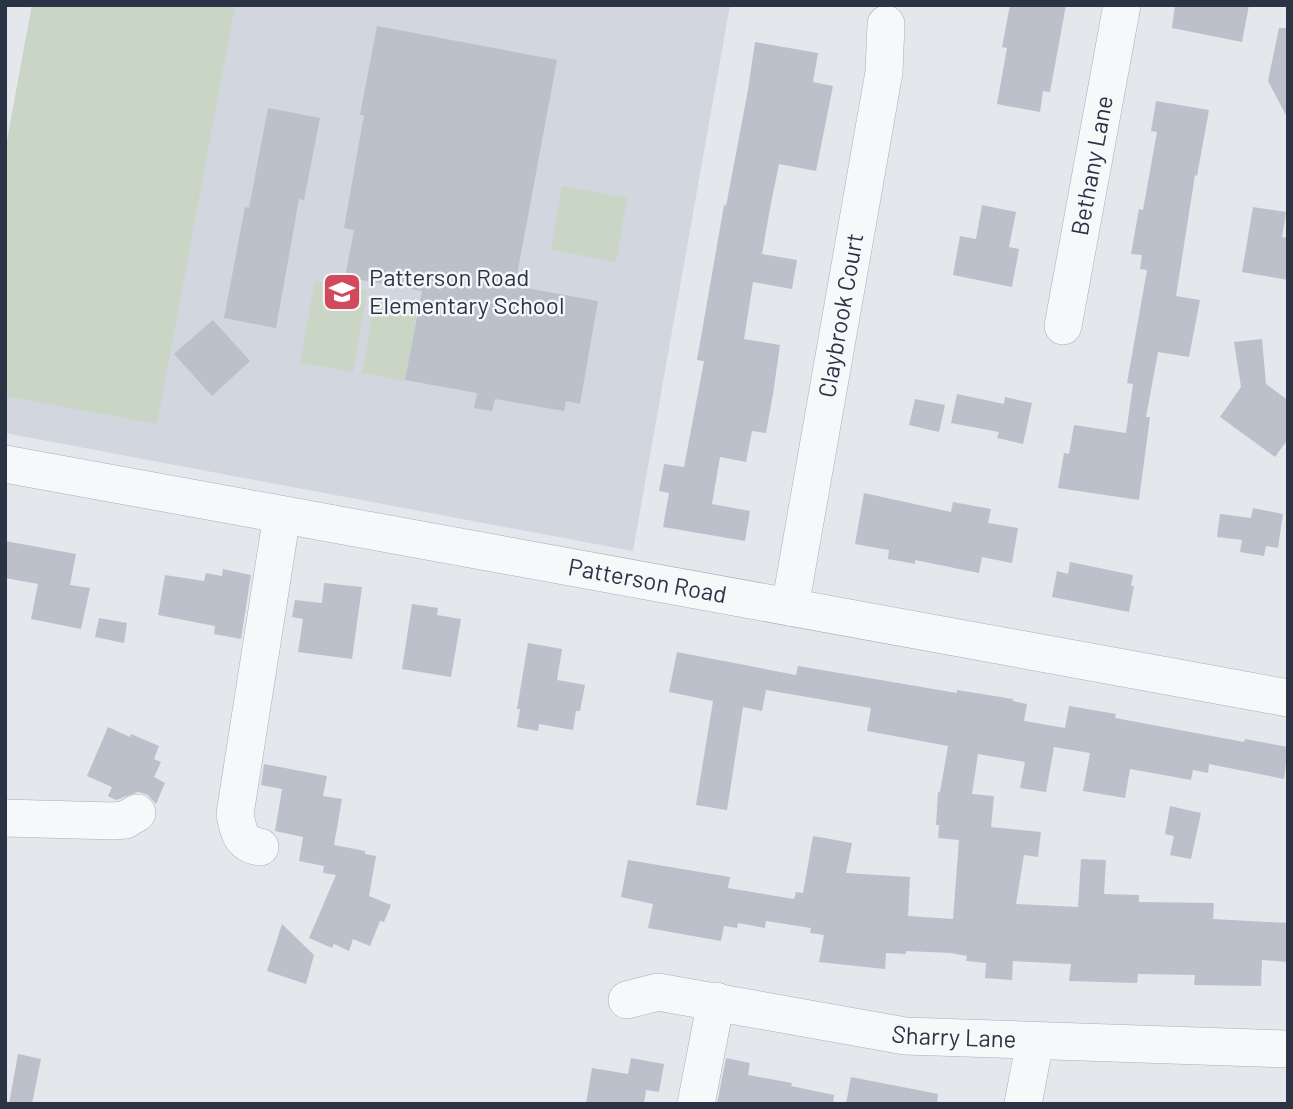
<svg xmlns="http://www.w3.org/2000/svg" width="1293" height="1109" font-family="Barlow,sans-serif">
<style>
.built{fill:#d2d6de}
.green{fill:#c9d6c5}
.building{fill:#bbc0ca}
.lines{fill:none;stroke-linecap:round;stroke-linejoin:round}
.minor-casing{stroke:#a9aeb7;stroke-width:38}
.minor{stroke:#f7f8fa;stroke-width:37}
.labels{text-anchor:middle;stroke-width:5;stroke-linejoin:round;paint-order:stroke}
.street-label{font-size:24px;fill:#2b3445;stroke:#f4f6f9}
.poi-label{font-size:24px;fill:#2b3445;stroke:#f4f6f9;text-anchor:start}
</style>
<rect width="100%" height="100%" fill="#e4e7ec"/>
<polygon class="built" points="32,5 730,5 633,551 5,433 5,152"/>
<g class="green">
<polygon points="32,5 235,5 157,424 5,396 5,152"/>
<polygon points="562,186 627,198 616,262 551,250"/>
<polygon points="315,281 367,290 353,372 300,363"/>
<polygon points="375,300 418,307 405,381 362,373"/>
</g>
<g class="building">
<polygon points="1010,5 1066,5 1050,92 1043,91 1040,112 997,104 1007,48 1002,47"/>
<polygon points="1175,5 1249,5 1242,42 1172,28"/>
<polygon points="377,26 557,60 515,286 598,301 580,404 566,401 564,411 495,399 492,411 474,408 477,393 405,380 422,291 345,277 354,230 344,228 364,115 360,115"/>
<polygon points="1279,28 1288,28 1288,119 1268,81"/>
<polygon points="755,42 818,53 813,82 833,86 816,171 779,164 771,203 762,254 797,260 792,289 753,282 744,339 780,345 773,394 766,433 752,431 746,462 720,457 712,504 750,511 745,541 663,527 669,493 659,491 664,464 684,467 704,361 697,360 724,205 726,206 748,90"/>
<polygon points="1156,101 1209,110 1197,176 1195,175 1176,296 1200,300 1189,357 1158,352 1146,417 1150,417 1139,500 1058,488 1064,453 1069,454 1074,425 1126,433 1133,384 1127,383 1147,270 1140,269 1142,255 1131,254 1139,209 1143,210 1157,132 1151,131"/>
<polygon points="268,108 320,118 304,200 299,199 276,328 224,318 245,207 249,208"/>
<polygon points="982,205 1016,212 1009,247 1019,249 1012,287 953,275 960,236 976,239"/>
<polygon points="1253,207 1286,212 1282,237 1288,238 1288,280 1242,272"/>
<polygon points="213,320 250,361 212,396 174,354"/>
<polygon points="1262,339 1266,384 1288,400 1288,439 1275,457 1220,417 1241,387 1234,342"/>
<polygon points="957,394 1004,404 1005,397 1032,403 1023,444 997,438 999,432 951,423"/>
<polygon points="915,399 945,405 939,432 909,425"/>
<polygon points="864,493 951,512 953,502 991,509 988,523 1018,528 1012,563 982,557 979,573 915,560 915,564 888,559 889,550 855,544"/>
<polygon points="1253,508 1283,514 1278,548 1266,546 1264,556 1240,552 1242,540 1217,537 1220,514 1251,518"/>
<polygon points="5,541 76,554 70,585 90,588 81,629 31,619 38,584 5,578"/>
<polygon points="1070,562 1133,575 1131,586 1134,586 1129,612 1052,597 1057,571 1068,574"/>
<polygon points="223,569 251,575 241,639 214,634 215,626 158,615 165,575 204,581 206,573 222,576"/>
<polygon points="324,583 362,587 352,659 298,652 303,619 292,617 295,600 322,603"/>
<polygon points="412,604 438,608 437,615 461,619 451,677 402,669"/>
<polygon points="99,618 127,623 124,643 95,637"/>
<polygon points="528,643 562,649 557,680 585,685 580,711 576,711 573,730 539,724 538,731 517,727 520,709 517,709"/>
<polygon points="677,652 796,675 798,666 957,693 957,690 1013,699 1013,701 1027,704 1024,721 1065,728 1069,706 1116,714 1115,718 1244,742 1245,739 1288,747 1284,779 1209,764 1208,773 1193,770 1191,780 1130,769 1125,798 1083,791 1090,753 1054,747 1046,792 1020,788 1025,762 978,754 972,794 994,796 991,827 1041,832 1038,857 1024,855 1016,904 1078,907 1081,859 1106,860 1104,894 1139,895 1139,902 1214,903 1213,919 1288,923 1288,962 1262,960 1261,986 1194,985 1195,975 1138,974 1137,983 1069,981 1071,964 1013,961 1012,980 985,978 986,963 966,961 967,956 951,953 906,951 906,954 886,953 885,969 819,962 824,935 810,933 811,928 766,921 765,928 738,923 737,928 724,926 721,941 648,928 653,904 621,897 628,860 730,877 728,888 794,899 796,892 803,893 813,836 852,843 846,873 910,877 908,916 953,919 959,840 938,838 939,825 936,825 938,792 940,792 948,746 867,731 871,708 766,690 762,711 743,707 727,810 696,805 713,701 669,692"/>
<polygon points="108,727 130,737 131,734 159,746 154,759 161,762 154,777 165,783 156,804 148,795 138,792 116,800 108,796 112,787 87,776"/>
<polygon points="264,764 327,776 323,796 342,799 334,845 365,851 365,854 376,856 369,896 391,905 384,922 380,921 370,946 353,939 349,951 334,944 332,948 309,938 336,875 323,873 324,866 299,861 303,837 275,831 282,789 261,785"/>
<polygon points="1170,806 1201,813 1191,859 1170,855 1174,836 1165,834"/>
<polygon points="282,924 314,955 306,984 267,971"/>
<polygon points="18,1054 41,1059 32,1104 9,1104"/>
<polygon points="631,1058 664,1064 659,1092 646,1090 644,1104 586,1104 592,1068 628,1074"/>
<polygon points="726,1058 750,1063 748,1075 792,1083 791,1086 834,1095 833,1104 717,1104"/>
<polygon points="851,1077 938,1094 937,1104 846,1104"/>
</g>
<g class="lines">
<g class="minor-casing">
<g id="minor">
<path id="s1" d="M1063 326 1122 5"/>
<path id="s2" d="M5 464 1288 698"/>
<path id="s3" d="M790 607 884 72 886 24"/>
<polyline points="5,818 113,821 125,820 137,813"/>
<path d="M260 847C241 844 238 832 235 814L282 515"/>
<path id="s4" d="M627 1000 658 992 905 1036 1288 1049"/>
<polyline points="696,1104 716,1001"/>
<polyline points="1023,1104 1035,1041"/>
</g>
</g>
<use href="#minor" class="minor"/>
</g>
<defs>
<g id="school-square" transform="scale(2.0125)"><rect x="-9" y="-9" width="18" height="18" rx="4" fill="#d1495b" stroke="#f4f6f9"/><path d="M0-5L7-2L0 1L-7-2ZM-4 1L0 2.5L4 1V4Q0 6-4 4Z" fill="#fff"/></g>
</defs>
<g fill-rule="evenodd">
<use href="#school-square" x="342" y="292"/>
</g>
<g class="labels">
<g class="street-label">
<text dy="8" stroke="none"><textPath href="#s1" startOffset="163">Bethany Lane</textPath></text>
<text dy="8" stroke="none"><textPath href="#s3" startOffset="296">Claybrook Court</textPath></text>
<text dy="8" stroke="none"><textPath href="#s2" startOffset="653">Patterson Road</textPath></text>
<text dy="8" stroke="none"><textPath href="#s4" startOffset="332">Sharry Lane</textPath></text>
</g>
<g class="poi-label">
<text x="369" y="286">Patterson Road<tspan x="369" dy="28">Elementary School</tspan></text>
</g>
</g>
<rect width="1293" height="1109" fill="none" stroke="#2b3445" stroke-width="14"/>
</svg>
